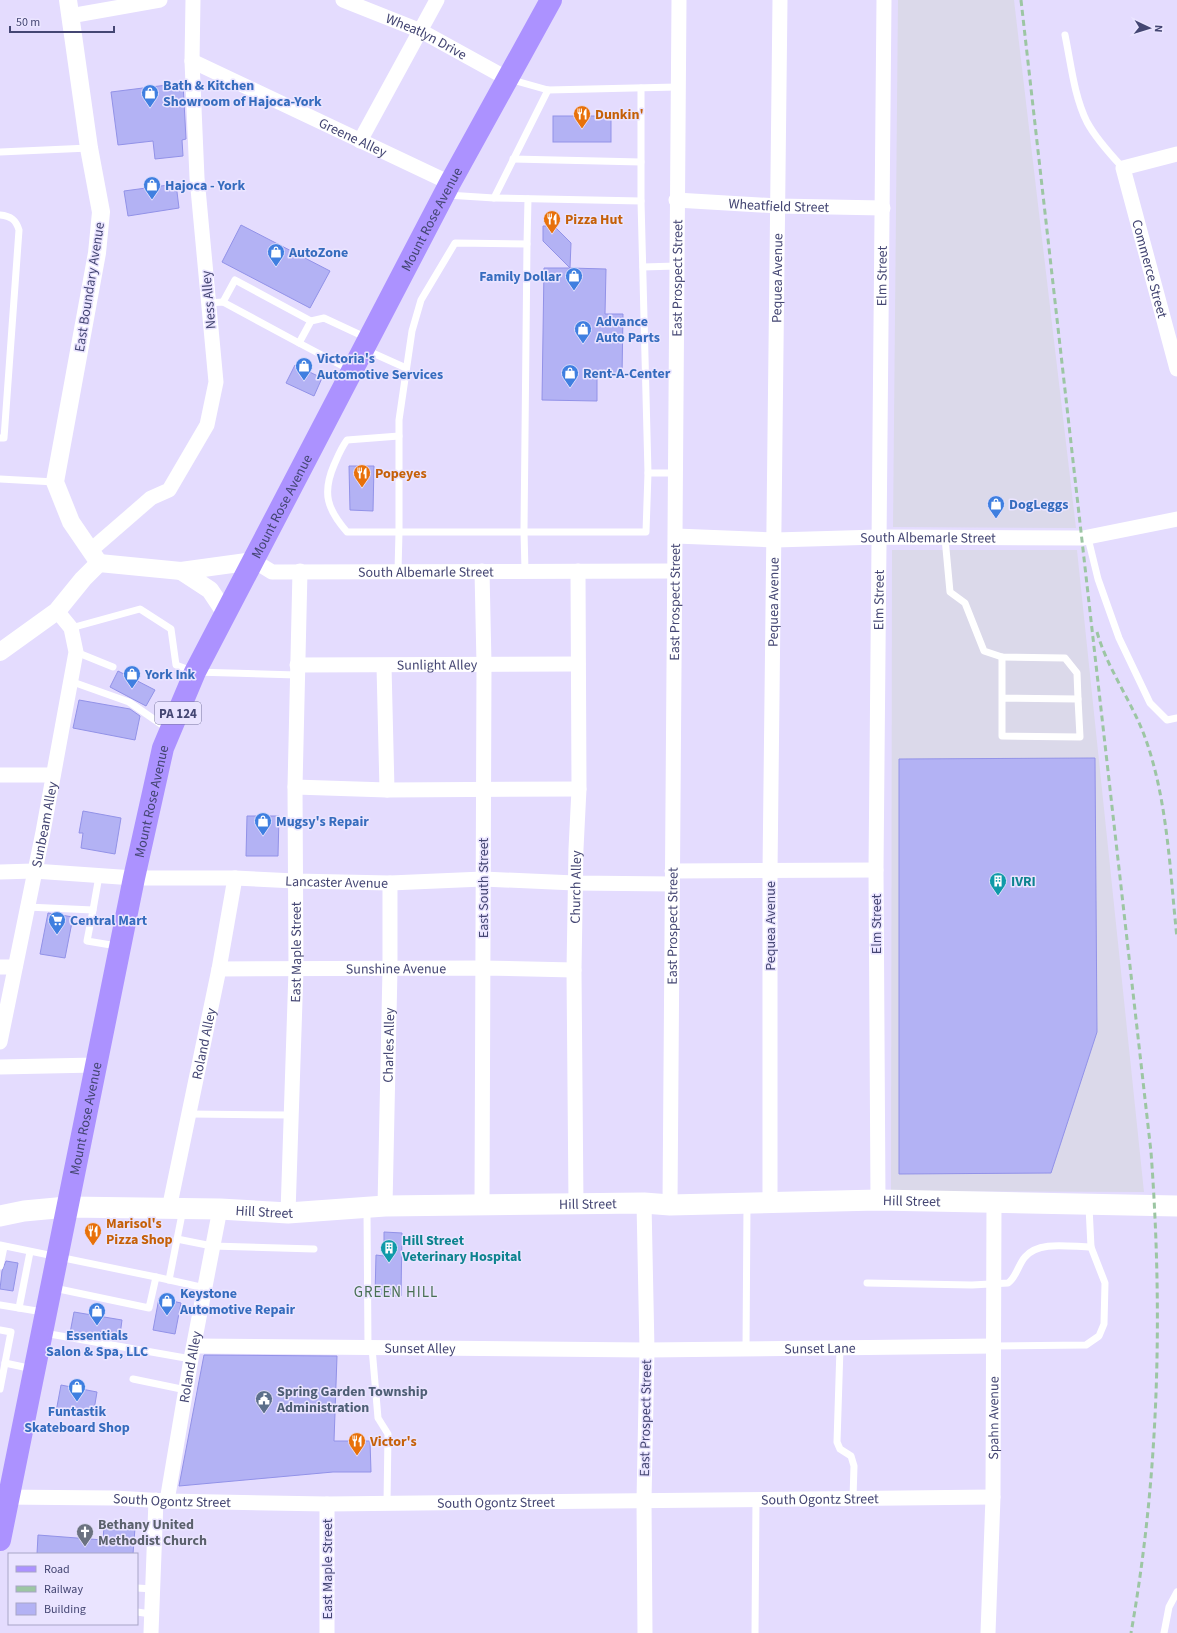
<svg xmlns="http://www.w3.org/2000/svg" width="1177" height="1633" font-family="'Source Sans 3',sans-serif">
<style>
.industrial{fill:#dbd9ea}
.building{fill:#b3b2f4;stroke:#9292e8}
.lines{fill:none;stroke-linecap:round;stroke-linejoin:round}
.service{stroke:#fff;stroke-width:7}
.minor{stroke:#fff;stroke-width:15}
.tertiary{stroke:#fff;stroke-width:18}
.secondary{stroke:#fff;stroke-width:21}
.primary{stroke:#ac92ff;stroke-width:22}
.rail{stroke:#9cc6a3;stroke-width:3;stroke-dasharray:6 4;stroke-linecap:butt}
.labels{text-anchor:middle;stroke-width:3;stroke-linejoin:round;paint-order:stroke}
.shield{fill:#eae4ff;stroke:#76759d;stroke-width:1}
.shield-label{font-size:13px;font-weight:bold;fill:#444673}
.street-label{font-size:14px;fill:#444673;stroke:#eae4ff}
.shop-label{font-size:14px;font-weight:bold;fill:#366cbe;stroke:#eae4ff;text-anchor:start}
.food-label{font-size:14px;font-weight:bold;fill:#c56008;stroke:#eae4ff;text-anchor:start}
.culture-label{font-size:14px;font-weight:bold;fill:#0d838f;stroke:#eae4ff;text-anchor:start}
.service-label{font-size:14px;font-weight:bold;fill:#4e5e75;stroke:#eae4ff;text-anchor:start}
.worship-label{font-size:14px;font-weight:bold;fill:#5b616d;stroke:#eae4ff;text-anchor:start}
.neighbourhood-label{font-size:15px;letter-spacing:1px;fill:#487053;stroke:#eae4ff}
</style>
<rect width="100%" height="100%" fill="#e4dcfe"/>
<g class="industrial">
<polygon points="898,0 1014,0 1076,528 893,527"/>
<polygon points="892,550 1077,550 1144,1192 891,1191"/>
</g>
<g class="building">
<polygon points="183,83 186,139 182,140 183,156 155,159 153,141 118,145 111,92"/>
<rect x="553" y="116" width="58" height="26"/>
<polygon points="176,184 179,208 128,216 124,191"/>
<polygon points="241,225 330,271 310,308 222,262"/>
<polygon points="543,226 554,226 571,243 570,268 606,269 605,314 623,314 622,376 597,375 597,401 542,400 544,268 570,268 543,241"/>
<polygon points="295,365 322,378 314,396 286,383"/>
<polygon points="349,466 374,466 373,511 350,510"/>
<polygon points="118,671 155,690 146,706 110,687"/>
<polygon points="79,700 130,709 140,716 135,740 73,728"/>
<polygon points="1095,758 1097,1032 1051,1173 899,1174 899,759"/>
<polygon points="83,811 121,818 115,854 81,848 83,833 79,833"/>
<polygon points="247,816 279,816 278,856 246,856"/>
<polygon points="48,913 73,917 65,958 40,954"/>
<polygon points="384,1232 402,1233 401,1296 375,1296 376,1255 384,1256"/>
<polygon points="6,1261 18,1263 13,1291 0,1289 2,1271"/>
<polygon points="159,1298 181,1303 175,1334 153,1330"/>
<polygon points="74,1312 122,1320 120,1335 101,1331 100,1335 89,1333 89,1336 70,1333"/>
<polygon points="204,1355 337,1356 334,1441 370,1441 371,1472 333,1472 179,1486"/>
<polygon points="61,1385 97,1392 93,1416 76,1412 75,1416 56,1412"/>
<polygon points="104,1526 135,1528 133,1554 37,1554 38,1535 103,1540"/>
</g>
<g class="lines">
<g class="service">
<path d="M1065 35C1071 64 1074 96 1087 122 1096 139 1111 155 1123 168"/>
<polyline points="509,79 548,90 677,87"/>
<polyline points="0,152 89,148"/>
<polyline points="513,159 641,162"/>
<polyline points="447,195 494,198 548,90"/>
<polyline points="494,198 641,201 648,473"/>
<polyline points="641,201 641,88"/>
<path d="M0 215C11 216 16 220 19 230L4 438H0"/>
<polyline points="527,244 528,199"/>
<polyline points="643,267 676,266"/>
<polyline points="223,302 235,280 311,321"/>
<polyline points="207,303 223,302 299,343"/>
<polyline points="366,350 406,368"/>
<polyline points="350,370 299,343 311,321 324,318 367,338"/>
<polyline points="0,479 55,482"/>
<polyline points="945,538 950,592 965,603 984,651 1002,657 1065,658 1077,673 1078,699"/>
<polyline points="1088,538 1098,579 1119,638 1150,703 1167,720 1177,718"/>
<path d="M398 571 399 532H347C327 509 322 493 334 465 338 456 341 448 347 440L399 436"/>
<polyline points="525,571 524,531 527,244 455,243 421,300 412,331 399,420 399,532 646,532 648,473 676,473"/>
<polyline points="71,628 140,609 171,629 176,665 195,672 297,675"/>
<polyline points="76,652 113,667"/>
<polyline points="1002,657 1002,736 1080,737 1078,699 1002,698"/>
<polyline points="70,681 129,702 168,729"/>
<polyline points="27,907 93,910 87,941 117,946"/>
<polyline points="93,910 99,876"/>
<polyline points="189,1114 291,1115"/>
<polyline points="367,1210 368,1347"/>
<polyline points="177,1239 212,1246 314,1249"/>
<polyline points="0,1245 156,1277"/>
<polyline points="0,1266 4,1247"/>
<polyline points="169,1280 183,1209"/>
<path d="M867 1283 972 1285 1008 1283C1016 1278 1018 1265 1025 1257 1039 1240 1071 1247 1091 1247"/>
<polyline points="54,1288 149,1308 156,1277 205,1288"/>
<polyline points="0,1305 43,1312"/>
<polyline points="19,1308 30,1252"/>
<polyline points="0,1330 11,1332 5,1363 33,1369"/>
<polyline points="44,1333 191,1359"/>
<polyline points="994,1346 1086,1345 1099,1336 1104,1324 1105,1283 1091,1247 1089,1207"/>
<polyline points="372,1348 378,1418 388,1434 387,1503"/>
<polyline points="840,1348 837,1442 840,1449 851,1456 854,1466 853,1498"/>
<polyline points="746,1349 747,1205"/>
<polyline points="133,1379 186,1390"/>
<polyline points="0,1389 5,1363"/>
<polyline points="137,1588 153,1589"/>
<polyline points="137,1612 151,1614"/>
<polyline points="755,1633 756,1499"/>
<polyline points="1164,1633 1169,1607 1177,1592"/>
</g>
<g class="minor">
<path id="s1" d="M343 0 421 31 508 79"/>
<polyline points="70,16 160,0"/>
<path id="s2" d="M192 61 450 183"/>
<polyline points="360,141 437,0"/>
<path id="s3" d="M1177 154 1123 168 1177 369"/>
<path id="s4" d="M676 200 778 206 883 208"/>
<path id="s5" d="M676 536 775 540 879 537 1083 538 1177 519"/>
<polyline points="91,550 151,498 169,490 207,425 216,382 197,178 192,61 193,0"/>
<path id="s6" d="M254 561 272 572 674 571"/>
<polyline points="482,571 484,664 482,1204"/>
<path id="s7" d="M297 665 578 664"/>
<polyline points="384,666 387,790"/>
<polyline points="0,775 53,775"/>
<polyline points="295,787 387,790 579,789"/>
<polyline points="672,871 876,870"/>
<path id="s8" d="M0 872 34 871 134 878H235L295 881 390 883 483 879 575 883 672 884"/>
<polyline points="0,967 15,967"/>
<path id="s9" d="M219 969 482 968 574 970"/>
<path id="s10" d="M0 1042 43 832 76 652 71 628 57 611"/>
<polyline points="0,1067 96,1065"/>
<path id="s11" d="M878 1200 876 870 884 0"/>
<polyline points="644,1203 647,1350 644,1500 645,1633"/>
<path id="s12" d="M770 1203V871L780 0"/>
<path id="s13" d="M576 1204 574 970 576 849 579 789 578 571"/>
<path id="s14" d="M670 1205 679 0"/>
<path id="s15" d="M385 1206 390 969V883"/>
<path id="s16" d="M169 1209 219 969 235 878"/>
<path id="s17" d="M288 1213 296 970 295 787 300 571"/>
<path id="s18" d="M194 1346 647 1350 994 1346"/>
<path id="s19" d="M0 1497 114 1498 167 1501 327 1504 993 1497"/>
<path id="s20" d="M167 1501 191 1359 220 1209"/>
<polyline points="151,1633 156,1500"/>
<polyline points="327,1633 327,1504"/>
<path id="s21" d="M988 1633 993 1497 994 1203"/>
</g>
<g class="tertiary">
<polyline points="68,0 89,148 101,212 97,253 55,482 71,522 99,563"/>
<polyline points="226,614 210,590 181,571 254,561"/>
<polyline points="0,652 57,611 83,579 99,563 181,571"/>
</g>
<path class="secondary" id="s22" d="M0 1216 24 1211 67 1207 220 1209 288 1213 385 1206 644 1203 670 1205 878 1200 1177 1206"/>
<path class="primary" id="s23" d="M0 1540 134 878 163 748 195 672 450 183 551 0"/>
<g class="rail">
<path d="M1021 0 1151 1152C1163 1313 1159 1475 1131 1633"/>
<path d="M1097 632C1108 671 1134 704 1147 743 1168 805 1170 873 1177 938"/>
</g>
</g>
<defs>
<g id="shop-pin" transform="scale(0.9)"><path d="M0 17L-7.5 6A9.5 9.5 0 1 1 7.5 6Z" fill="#3f7fe0" stroke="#eae4ff"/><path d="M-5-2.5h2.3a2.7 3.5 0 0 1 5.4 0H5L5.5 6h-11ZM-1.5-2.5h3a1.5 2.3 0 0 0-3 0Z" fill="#fff"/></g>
<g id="restaurant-pin" transform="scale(0.9)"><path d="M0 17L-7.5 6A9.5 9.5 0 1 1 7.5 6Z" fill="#e8710a" stroke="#eae4ff"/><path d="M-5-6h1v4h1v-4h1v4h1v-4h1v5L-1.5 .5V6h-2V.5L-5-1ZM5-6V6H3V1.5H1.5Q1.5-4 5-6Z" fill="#fff"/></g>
<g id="building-pin" transform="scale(0.9)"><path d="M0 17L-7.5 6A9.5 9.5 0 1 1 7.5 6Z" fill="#0f9aa8" stroke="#eae4ff"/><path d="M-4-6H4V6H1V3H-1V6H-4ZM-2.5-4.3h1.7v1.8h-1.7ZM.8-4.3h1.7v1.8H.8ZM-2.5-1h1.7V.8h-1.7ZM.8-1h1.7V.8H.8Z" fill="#fff"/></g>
<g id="supermarket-pin" transform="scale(0.9)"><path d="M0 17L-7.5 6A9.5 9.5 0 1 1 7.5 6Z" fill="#3f7fe0" stroke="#eae4ff"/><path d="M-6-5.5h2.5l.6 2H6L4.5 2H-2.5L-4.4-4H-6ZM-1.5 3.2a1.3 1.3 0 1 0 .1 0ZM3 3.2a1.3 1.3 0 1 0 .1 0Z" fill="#fff"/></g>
<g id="civic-pin" transform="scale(0.9)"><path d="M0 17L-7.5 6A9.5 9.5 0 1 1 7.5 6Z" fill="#5c6f8a" stroke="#eae4ff"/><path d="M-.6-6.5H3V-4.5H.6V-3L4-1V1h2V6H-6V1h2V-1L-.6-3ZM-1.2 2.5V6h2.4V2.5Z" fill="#fff"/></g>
<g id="church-pin" transform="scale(0.9)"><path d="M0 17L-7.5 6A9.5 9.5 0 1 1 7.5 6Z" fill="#6b7280" stroke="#eae4ff"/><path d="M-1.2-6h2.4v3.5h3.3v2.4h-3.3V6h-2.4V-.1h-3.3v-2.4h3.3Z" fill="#fff"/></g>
</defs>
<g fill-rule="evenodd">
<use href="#shop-pin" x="150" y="93"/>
<use href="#restaurant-pin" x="582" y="114"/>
<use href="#shop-pin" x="152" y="185"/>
<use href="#restaurant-pin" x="552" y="219"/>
<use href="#shop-pin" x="276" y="252"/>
<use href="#shop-pin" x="574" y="276"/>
<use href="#shop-pin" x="583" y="329"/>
<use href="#shop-pin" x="304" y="366"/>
<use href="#shop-pin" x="570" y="373"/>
<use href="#restaurant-pin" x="362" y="473"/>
<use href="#shop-pin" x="996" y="504"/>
<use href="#shop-pin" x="132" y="674"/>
<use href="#shop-pin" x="263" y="821"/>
<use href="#building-pin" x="998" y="881"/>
<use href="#supermarket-pin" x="57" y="920"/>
<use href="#restaurant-pin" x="93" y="1231"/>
<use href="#building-pin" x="389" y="1248"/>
<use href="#shop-pin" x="167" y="1301"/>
<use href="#shop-pin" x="97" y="1311"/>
<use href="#shop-pin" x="77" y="1387"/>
<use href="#civic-pin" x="264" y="1399"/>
<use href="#restaurant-pin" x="357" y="1441"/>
<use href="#church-pin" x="85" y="1532"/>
</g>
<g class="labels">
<rect class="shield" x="155" y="702" width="46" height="22" rx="3"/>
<g class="shield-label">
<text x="178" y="718">PA 124</text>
</g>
<g class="street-label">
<text dy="5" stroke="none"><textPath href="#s1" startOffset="91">Wheatlyn Drive</textPath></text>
<text dy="5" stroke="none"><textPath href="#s2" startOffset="178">Greene Alley</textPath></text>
<text dy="5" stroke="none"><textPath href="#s4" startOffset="103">Wheatfield Street</textPath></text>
<text dy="5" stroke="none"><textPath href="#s23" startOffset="1402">Mount Rose Avenue</textPath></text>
<text dy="5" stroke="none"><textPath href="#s3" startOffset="160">Commerce Street</textPath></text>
<text dy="5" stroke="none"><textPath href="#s11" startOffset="924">Elm Street</textPath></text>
<text dy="5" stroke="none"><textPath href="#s14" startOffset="927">East Prospect Street</textPath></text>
<text dy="5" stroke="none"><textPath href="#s12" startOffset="925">Pequea Avenue</textPath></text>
<text transform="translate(89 287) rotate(-81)" y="5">East Boundary Avenue</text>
<text transform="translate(208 300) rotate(-95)" y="5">Ness Alley</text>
<text dy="5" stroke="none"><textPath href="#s23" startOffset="1078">Mount Rose Avenue</textPath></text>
<text dy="5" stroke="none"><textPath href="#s5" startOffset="252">South Albemarle Street</textPath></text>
<text dy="5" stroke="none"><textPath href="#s6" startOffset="175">South Albemarle Street</textPath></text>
<text dy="5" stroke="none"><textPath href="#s11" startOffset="600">Elm Street</textPath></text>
<text dy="5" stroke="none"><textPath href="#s14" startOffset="603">East Prospect Street</textPath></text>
<text dy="5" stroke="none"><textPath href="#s12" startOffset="601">Pequea Avenue</textPath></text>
<text dy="5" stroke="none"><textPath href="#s7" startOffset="140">Sunlight Alley</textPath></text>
<text dy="5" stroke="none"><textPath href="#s23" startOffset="754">Mount Rose Avenue</textPath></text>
<text dy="5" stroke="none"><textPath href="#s10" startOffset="222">Sunbeam Alley</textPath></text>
<text dy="5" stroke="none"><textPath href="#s8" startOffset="337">Lancaster Avenue</textPath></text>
<text dy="5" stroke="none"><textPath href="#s13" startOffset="317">Church Alley</textPath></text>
<text transform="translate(483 888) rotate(-90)" y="5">East South Street</text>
<text transform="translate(876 924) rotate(-90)" y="5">Elm Street</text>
<text dy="5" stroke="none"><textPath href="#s14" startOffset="279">East Prospect Street</textPath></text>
<text transform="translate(770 926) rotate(-90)" y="5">Pequea Avenue</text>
<text dy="5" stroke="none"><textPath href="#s17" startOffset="261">East Maple Street</textPath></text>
<text dy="5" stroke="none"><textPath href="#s9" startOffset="177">Sunshine Avenue</textPath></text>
<text dy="5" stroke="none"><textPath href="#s16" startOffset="169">Roland Alley</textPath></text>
<text dy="5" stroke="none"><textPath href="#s15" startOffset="161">Charles Alley</textPath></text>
<text dy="5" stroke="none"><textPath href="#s23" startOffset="430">Mount Rose Avenue</textPath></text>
<text dy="5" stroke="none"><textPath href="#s22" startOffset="913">Hill Street</textPath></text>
<text dy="5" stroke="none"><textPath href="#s22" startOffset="589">Hill Street</textPath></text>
<text dy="5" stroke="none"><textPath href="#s22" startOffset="265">Hill Street</textPath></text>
<text dy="5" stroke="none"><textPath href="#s18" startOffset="226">Sunset Alley</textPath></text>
<text dy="5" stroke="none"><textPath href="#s18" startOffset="626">Sunset Lane</textPath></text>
<text dy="5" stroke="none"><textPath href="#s20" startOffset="136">Roland Alley</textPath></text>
<text transform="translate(645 1418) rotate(-89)" y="5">East Prospect Street</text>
<text dy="5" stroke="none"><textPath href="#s21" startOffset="215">Spahn Avenue</textPath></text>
<text dy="5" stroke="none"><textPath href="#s19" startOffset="820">South Ogontz Street</textPath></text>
<text dy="5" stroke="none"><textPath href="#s19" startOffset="172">South Ogontz Street</textPath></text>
<text dy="5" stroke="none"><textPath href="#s19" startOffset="496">South Ogontz Street</textPath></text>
<text transform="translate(327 1569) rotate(-90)" y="5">East Maple Street</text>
</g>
<g class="shop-label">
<text x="163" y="90">Bath &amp; Kitchen<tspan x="163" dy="16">Showroom of Hajoca-York</tspan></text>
<text x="165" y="190">Hajoca - York</text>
<text x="289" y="257">AutoZone</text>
<text x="561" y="281" text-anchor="end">Family Dollar</text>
<text x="596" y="326">Advance<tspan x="596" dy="16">Auto Parts</tspan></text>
<text x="317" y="363">Victoria's<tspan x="317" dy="16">Automotive Services</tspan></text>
<text x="583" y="378">Rent-A-Center</text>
<text x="1009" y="509">DogLeggs</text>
<text x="145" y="679">York Ink</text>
<text x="276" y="826">Mugsy's Repair</text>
<text x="70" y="925">Central Mart</text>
<text x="180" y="1298">Keystone<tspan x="180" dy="16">Automotive Repair</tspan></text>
<text x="97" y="1340" text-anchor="middle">Essentials<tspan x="97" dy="16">Salon &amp; Spa, LLC</tspan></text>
<text x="77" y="1416" text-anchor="middle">Funtastik<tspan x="77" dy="16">Skateboard Shop</tspan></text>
</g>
<g class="food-label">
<text x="595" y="119">Dunkin'</text>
<text x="565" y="224">Pizza Hut</text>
<text x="375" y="478">Popeyes</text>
<text x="106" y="1228">Marisol's<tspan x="106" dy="16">Pizza Shop</tspan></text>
<text x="370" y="1446">Victor's</text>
</g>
<g class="culture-label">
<text x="1011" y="886">IVRI</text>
<text x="402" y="1245">Hill Street<tspan x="402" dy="16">Veterinary Hospital</tspan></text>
</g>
<g class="service-label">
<text x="277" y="1396">Spring Garden Township<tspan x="277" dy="16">Administration</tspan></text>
</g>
<g class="worship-label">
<text x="98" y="1529">Bethany United<tspan x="98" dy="16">Methodist Church</tspan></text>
</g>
<g class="neighbourhood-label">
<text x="396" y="1297">GREEN HILL</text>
</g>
</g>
<rect x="8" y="1553" width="130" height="72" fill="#eae4ff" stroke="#a8a5c7"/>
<rect x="16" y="1566" width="20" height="6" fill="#ac92ff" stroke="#a8a5c7"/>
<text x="44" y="1573" font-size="12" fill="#444673">Road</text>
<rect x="16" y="1586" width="20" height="6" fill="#9cc6a3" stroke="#a8a5c7"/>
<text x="44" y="1593" font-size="12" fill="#444673">Railway</text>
<rect x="16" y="1603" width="20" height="12" fill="#b3b2f4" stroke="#a8a5c7"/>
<text x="44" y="1613" font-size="12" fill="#444673">Building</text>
<g transform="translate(1149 28) rotate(94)" stroke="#eae4ff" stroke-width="3" paint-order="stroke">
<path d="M0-3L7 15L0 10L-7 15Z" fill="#444673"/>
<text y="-6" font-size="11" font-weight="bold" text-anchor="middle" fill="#444673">N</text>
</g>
<path d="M10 26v6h104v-6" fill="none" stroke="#444673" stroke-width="2"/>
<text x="16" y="26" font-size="12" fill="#444673" stroke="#eae4ff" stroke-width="3" paint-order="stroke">50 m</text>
</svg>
